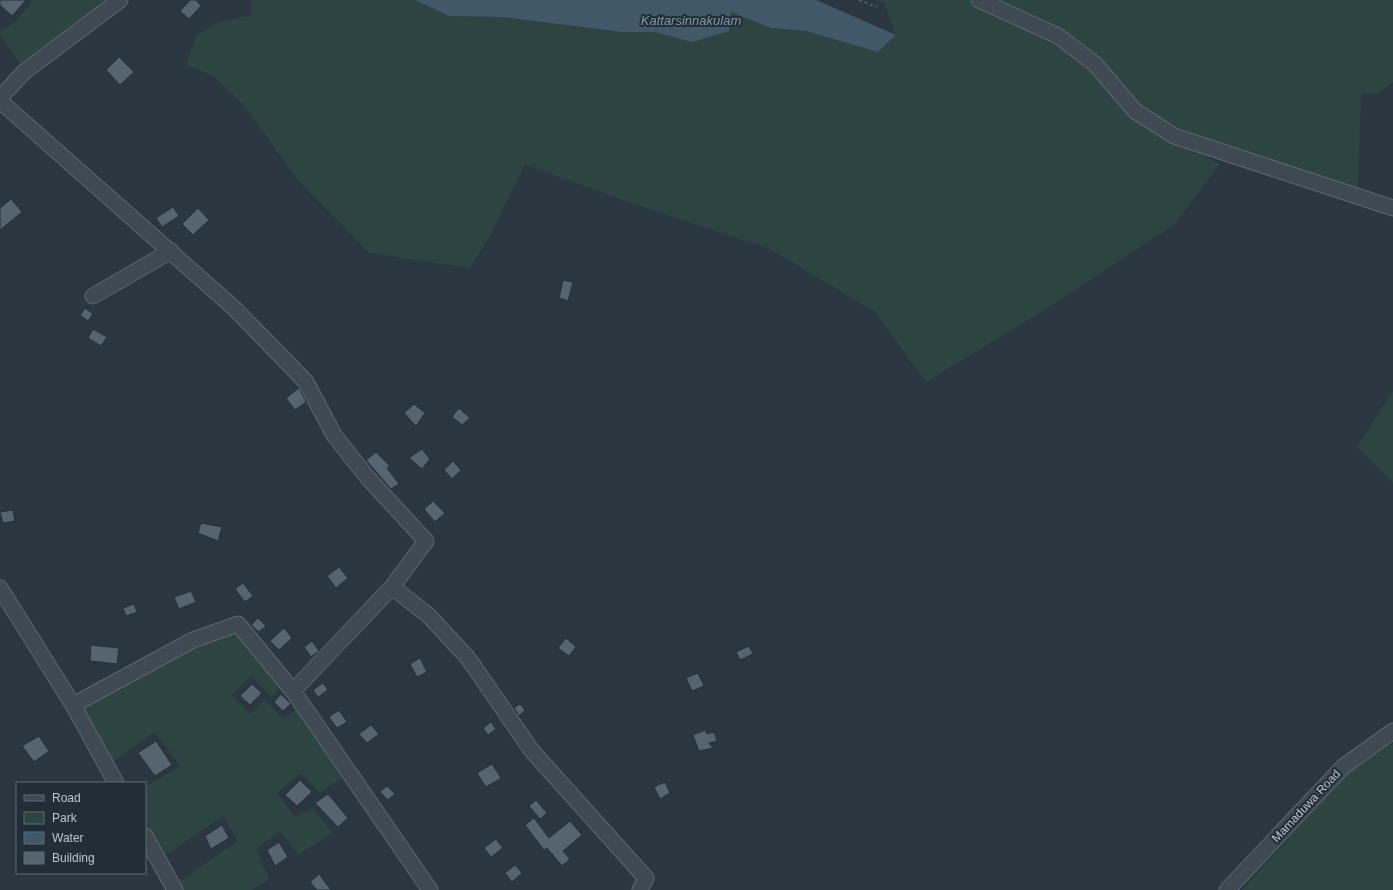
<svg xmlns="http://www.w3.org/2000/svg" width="1393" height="890" font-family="Helvetica,sans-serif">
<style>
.green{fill:#2d4442}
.water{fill:#415869}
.building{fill:#55646e;stroke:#243039}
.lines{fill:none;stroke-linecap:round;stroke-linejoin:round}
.minor-casing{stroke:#5c676f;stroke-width:17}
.path{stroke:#4c605f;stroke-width:2;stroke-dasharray:3 3;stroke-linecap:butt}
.minor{stroke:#3e4951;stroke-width:15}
.labels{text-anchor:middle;stroke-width:4;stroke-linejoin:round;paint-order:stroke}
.street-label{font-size:12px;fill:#bbc4cb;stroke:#222e37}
.water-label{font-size:13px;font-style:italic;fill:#7f98ab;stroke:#222e37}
</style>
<rect width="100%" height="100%" fill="#2a3741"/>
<g class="green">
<polygon points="31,0 109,0 21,65 0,35 0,31 16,21 32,2"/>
<polygon points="251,0 415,0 449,16 501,17 622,32 654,32 692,42 731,12 771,28 806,31 878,52 896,35 884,3 877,0 969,0 1055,42 1093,67 1172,139 1220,164 1175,224 1048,308 926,382 875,312 768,248 619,199 525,164 490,236 470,268 369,253 298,180 242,103 213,76 186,65 196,36 216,23 252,15"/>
<polygon points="994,0 1393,0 1393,82 1377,94 1361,94 1358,188 1218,143 1177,127 1141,106 1099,61"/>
<polygon points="1393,391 1393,483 1357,447"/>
<polygon points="236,630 282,686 272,697 251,676 232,695 250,714 265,700 283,719 297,709 344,776 320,793 301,773 277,793 295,817 312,808 333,833 298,855 280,831 256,849 269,879 252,890 182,890 178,882 238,841 223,816 164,856 145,824 145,787 180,766 155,732 111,763 80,709 198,646"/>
<polygon points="1393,743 1393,890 1242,890 1347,774"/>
</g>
<polygon class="water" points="415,0 816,0 896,35 878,52 806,31 771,28 731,12 729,31 692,42 654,32 622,32 501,17 449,16"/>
<g class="building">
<polygon points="0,0 26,0 12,16 0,5"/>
<polygon points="190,0 196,0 201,6 189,19 180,11"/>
<polygon points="119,57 134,72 120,85 106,70"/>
<polygon points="11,199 22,212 0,230 0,208"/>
<polygon points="173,207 179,216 162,227 156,218"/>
<polygon points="198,208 209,220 193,235 182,224"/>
<polygon points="563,280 573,282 568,301 559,298"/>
<polygon points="85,308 93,314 88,321 80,315"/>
<polygon points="93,329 107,337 101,346 88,338"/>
<polygon points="299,388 306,402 295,410 286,398"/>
<polygon points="414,404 425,413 416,426 404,413"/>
<polygon points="459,408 470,418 462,425 452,417"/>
<polygon points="422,449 430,459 422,469 409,458"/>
<polygon points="376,452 390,466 387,468 399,484 391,489 366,460"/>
<polygon points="453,461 461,470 452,479 444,470"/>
<polygon points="433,501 445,513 435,522 424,509"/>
<polygon points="13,510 15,521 3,523 0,512"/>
<polygon points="201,523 222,527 218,541 198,533"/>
<polygon points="339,567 348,578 336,588 327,576"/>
<polygon points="243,583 253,596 245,602 235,589"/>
<polygon points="191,591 196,602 179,609 174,597"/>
<polygon points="134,604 137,612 126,616 123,608"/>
<polygon points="258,618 266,626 259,632 251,625"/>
<polygon points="284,628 292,638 279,650 270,641"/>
<polygon points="566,638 576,647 569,656 558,648"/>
<polygon points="312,641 319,651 311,657 304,647"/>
<polygon points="91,645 119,648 117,664 90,661"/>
<polygon points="749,646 753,654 740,660 736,652"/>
<polygon points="420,658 427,672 417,677 410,664"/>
<polygon points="698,673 704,686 692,691 686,678"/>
<polygon points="323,683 328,690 318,697 313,690"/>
<polygon points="252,684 262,693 250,705 240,696"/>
<polygon points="281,694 291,704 283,711 274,702"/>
<polygon points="520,704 525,710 519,716 514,708"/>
<polygon points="339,710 347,722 337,728 329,717"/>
<polygon points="491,722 496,729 488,735 483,728"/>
<polygon points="371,725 379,734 367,743 359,734"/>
<polygon points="705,730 707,734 714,732 717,741 709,743 713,748 699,751 693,735"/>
<polygon points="39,736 49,751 34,762 22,746"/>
<polygon points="156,741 172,765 155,776 138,753"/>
<polygon points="492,764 501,778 486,787 477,773"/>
<polygon points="300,780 312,792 297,806 285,795"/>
<polygon points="665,782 670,793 660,799 654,787"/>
<polygon points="387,786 395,794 388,800 380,792"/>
<polygon points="328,794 348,818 338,827 315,803"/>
<polygon points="536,800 547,813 540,819 529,806"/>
<polygon points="534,818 549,838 570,821 582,835 563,851 570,859 562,866 547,848 544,850 525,825"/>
<polygon points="222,825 229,838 211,849 205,836"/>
<polygon points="496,839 503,848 491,857 484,848"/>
<polygon points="279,842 288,857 275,866 267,850"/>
<polygon points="515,865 522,873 512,882 505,873"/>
<polygon points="319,874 331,890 317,890 310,882"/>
</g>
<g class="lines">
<g class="minor-casing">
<g id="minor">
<polyline points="979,0 1058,36 1095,64 1135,111 1174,136 1393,208"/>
<polyline points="0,98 24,72 120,0"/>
<polyline points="0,101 235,309 306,382 334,435 368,478 426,541 392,587 293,691"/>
<polyline points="93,296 171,251"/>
<polyline points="392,587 428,615 468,658 532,751 646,878 640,890"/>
<polyline points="0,588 73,705 116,783"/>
<polyline points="73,705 193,640 238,624 293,691 430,890"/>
<polyline points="145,836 175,890"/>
<polyline points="1227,890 1343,767 1393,731"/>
</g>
</g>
<polyline class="path" points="859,0 877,7"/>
<use href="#minor" class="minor"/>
</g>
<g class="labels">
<g class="street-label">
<text transform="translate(1306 806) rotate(-47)" y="4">Mamaduwa Road</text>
</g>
<g class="water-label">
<text x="691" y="25">Kattarsinnakulam</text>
</g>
</g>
<rect x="16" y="782" width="130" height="92" fill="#222e37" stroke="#5f6a72"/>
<rect x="24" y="795" width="20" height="6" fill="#3e4951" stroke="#5f6a72"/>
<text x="52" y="802" font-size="12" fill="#bbc4cb">Road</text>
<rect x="24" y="812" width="20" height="12" fill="#2d4442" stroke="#5f6a72"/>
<text x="52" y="822" font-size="12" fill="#bbc4cb">Park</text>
<rect x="24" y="832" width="20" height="12" fill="#415869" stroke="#5f6a72"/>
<text x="52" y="842" font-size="12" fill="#bbc4cb">Water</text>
<rect x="24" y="852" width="20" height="12" fill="#55646e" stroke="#5f6a72"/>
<text x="52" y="862" font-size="12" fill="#bbc4cb">Building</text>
</svg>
